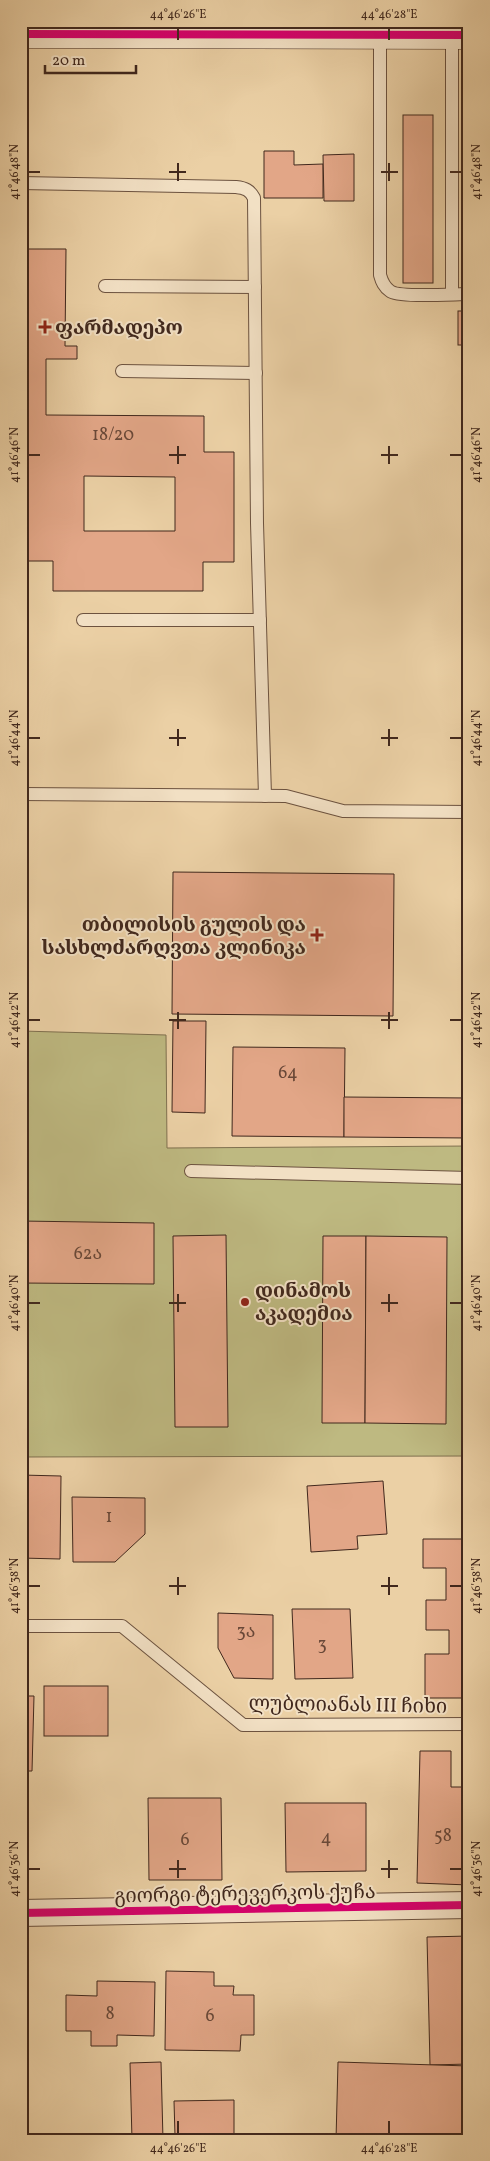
<svg xmlns="http://www.w3.org/2000/svg" width="490" height="2161" font-family="Vollkorn,'Noto Serif Georgian',serif">
<style>
.green{fill:#beb981;stroke:#80704f}
.building{fill:#e2a687;stroke:#41281d;fill-rule:evenodd}
.lines{fill:none;stroke-linecap:round;stroke-linejoin:round}
.lane-casing{stroke:#6c523f;stroke-width:14}
.street-casing{stroke:#6c523f;stroke-width:28}
.secondary-casing{stroke:#41281d;stroke-width:29}
.lane{stroke:#f2e0c4;stroke-width:12}
.street{stroke:#f2e0c4;stroke-width:26}
.secondary{stroke:#f2e0c4;stroke-width:28}
.cycleway-casing{stroke:#f2e0c4;stroke-width:11}
.cycleway{stroke:#d6006c;stroke-width:8}
.ticks{fill:none;stroke:#41281d;stroke-width:2}
.poi-dot{fill:#8f2418;stroke:#f2e0c4;stroke-width:2}
.labels{text-anchor:middle;stroke-width:4;stroke-linejoin:round;paint-order:stroke}
.number-label{font-size:18px;fill:#694838}
.poi-label{font-size:20px;font-weight:bold;fill:#41281d;stroke:#f2e0c4;text-anchor:start}
.street-label{font-size:20px;fill:#41281d;stroke:#f2e0c4}
.neatline{fill:none;stroke:#41281d;stroke-width:2}
.ticks-label{font-size:12px;text-anchor:middle;fill:#41281d}
</style>
<rect width="100%" height="100%" fill="#ebd0a5"/>
<filter id="stains"><feTurbulence type="fractalNoise" baseFrequency=".004" numOctaves="4"/><feColorMatrix values="0 0 0 0 .2 0 0 0 0 .09 0 0 0 0 .02 0 0 0 .5 -.17"/></filter>
<radialGradient id="worn" r=".72"><stop offset=".6" stop-color="#630" stop-opacity="0"/><stop offset="1" stop-color="#630" stop-opacity=".3"/></radialGradient>
<polygon class="green" points="21,1031 166,1035 167,1148 469,1146 469,1456 21,1457"/>
<g class="building">
<rect x="403" y="115" width="30" height="168"/>
<polygon points="264,151 294,151 294,165 323,164 323,198 264,198"/>
<polygon points="354,154 354,201 324,201 323,155"/>
<path d="M21 249H66L65 346H77V359H46V415L204 416V452H234V562H203V591H53V561H21ZM84 476 175 477V531H84Z"/>
<rect x="458" y="311" width="11" height="34"/>
<polygon points="173,872 394,874 393,1016 172,1014"/>
<polygon points="173,1021 206,1021 205,1113 172,1112"/>
<polygon points="233,1047 345,1048 344,1137 232,1136"/>
<polygon points="344,1097 469,1098 469,1138 344,1137"/>
<polygon points="21,1221 154,1223 154,1284 21,1283"/>
<polygon points="226,1235 228,1427 175,1427 173,1236"/>
<polygon points="323,1236 366,1236 365,1423 322,1423"/>
<polygon points="366,1236 447,1237 446,1424 365,1423"/>
<polygon points="21,1475 61,1476 60,1559 21,1558"/>
<polygon points="383,1481 387,1534 357,1536 358,1549 311,1552 307,1486"/>
<polygon points="72,1497 145,1498 145,1534 115,1562 73,1562"/>
<polygon points="423,1539 469,1539 469,1698 425,1698 425,1654 449,1654 449,1630 426,1630 426,1600 446,1600 446,1568 423,1568"/>
<polygon points="292,1609 350,1609 353,1678 295,1679"/>
<polygon points="218,1613 273,1615 273,1679 234,1678 218,1648"/>
<rect x="44" y="1686" width="64" height="50"/>
<polygon points="21,1696 34,1696 32,1771 21,1771"/>
<polygon points="420,1751 451,1751 451,1787 469,1787 469,1885 417,1883"/>
<polygon points="148,1798 221,1798 222,1880 149,1880"/>
<polygon points="285,1803 366,1803 366,1871 286,1872"/>
<polygon points="469,1936 469,2064 430,2065 427,1937"/>
<polygon points="166,1971 214,1972 214,1986 234,1986 233,1995 254,1995 254,2035 241,2035 240,2051 165,2050"/>
<polygon points="97,1981 155,1982 154,2036 117,2035 117,2046 91,2046 91,2031 66,2031 66,1995 97,1996"/>
<polygon points="161,2062 163,2140 132,2140 130,2063"/>
<polygon points="338,2062 469,2066 469,2137 422,2136 421,2140 336,2140"/>
<polygon points="234,2100 234,2135 175,2136 174,2101"/>
</g>
<g class="lines">
<g class="lane-casing">
<g id="lane">
<path d="M380 34V275C382 282 384 287 390 291 399 298 454 294 469 294"/>
<path d="M21 183 236 187C245 188 250 190 254 198L257 523 265 796"/>
<polyline points="105,286 255,287"/>
<polyline points="452,294 452,35"/>
<polyline points="122,371 256,373"/>
<polyline points="83,620 260,620"/>
<polyline points="21,794 286,796 343,811 469,812"/>
<polyline points="191,1171 469,1178"/>
<polyline points="21,1626 122,1626 243,1725 469,1724"/>
</g>
</g>
<g class="street-casing">
<polyline id="street" points="21,1913 469,1905"/>
</g>
<g class="secondary-casing">
<polyline id="secondary" points="21,34 469,35"/>
</g>
<use href="#lane" class="lane"/>
<use href="#street" class="street"/>
<use href="#secondary" class="secondary"/>
<g class="cycleway-casing">
<g id="cycleway">
<polyline points="21,34 469,35"/>
<polyline points="21,1913 469,1905"/>
</g>
</g>
<use href="#cycleway" class="cycleway"/>
</g>
<path class="ticks" d="M178 28V40M389 28V40M178 163V181M389 163V181M28 172H40M169 172H186M381 172H398M450 172H462M178 446V464M389 446V464M28 455H40M169 455H186M381 455H398M450 455H462M178 729V746M389 729V746M28 738H40M169 738H186M381 738H398M450 738H462M178 1012V1029M389 1012V1029M28 1020H40M169 1020H186M381 1020H398M450 1020H462M178 1294V1312M389 1294V1312M28 1303H40M169 1303H186M381 1303H398M450 1303H462M178 1577V1595M389 1577V1595M28 1586H40M169 1586H186M381 1586H398M450 1586H462M178 1860V1878M389 1860V1878M28 1869H40M169 1869H186M381 1869H398M450 1869H462M178 2121V2134M389 2121V2134"/>
<g class="poi-dot">
<path d="M42.5 319.5h5v5h5v5h-5v5h-5v-5h-5v-5h5z"/>
<path d="M314.5 927.5h5v5h5v5h-5v5h-5v-5h-5v-5h5z"/>
<circle cx="245" cy="1302" r="5"/>
</g>
<g class="labels">
<g class="number-label">
<text x="113" y="440">18/20</text>
<text x="288" y="1078">64</text>
<text x="88" y="1259">62ა</text>
<text x="109" y="1522">1</text>
<text x="246" y="1637">3ა</text>
<text x="322" y="1650">3</text>
<text x="443" y="1841">58</text>
<text x="326" y="1843">4</text>
<text x="185" y="1845">6</text>
<text x="110" y="2019">8</text>
<text x="210" y="2021">6</text>
</g>
<g class="poi-label">
<text x="55" y="334">ფარმადეპო</text>
<text x="306" y="931" text-anchor="end">თბილისის გულის და<tspan x="306" dy="23">სასხლძარღვთა კლინიკა</tspan></text>
<text x="255" y="1297">დინამოს<tspan x="255" dy="23">აკადემია</tspan></text>
</g>
<g class="street-label">
<text transform="translate(348 1704) rotate(1)" y="7">ლუბლიანას III ჩიხი</text>
<text transform="translate(245 1893) rotate(-1)" y="7">გიორგი ტერევერკოს ქუჩა</text>
</g>
</g>
<rect width="490" height="2161" fill="none" stroke="#ebd0a5" stroke-width="55"/>
<path d="M45 65v8h91v-8" fill="none" stroke="#41281d" stroke-width="2.5"/>
<text x="52" y="65" font-size="15" fill="#41281d" stroke="#f2e0c4" stroke-width="4" paint-order="stroke">20 m</text>
<rect x="28" y="28" width="434" height="2106" class="neatline"/>
<g class="ticks-label">
<text x="178" y="18">44°46'26"E</text>
<text x="389" y="18">44°46'28"E</text>
<text transform="translate(14 172) rotate(-90)" y="4">41°46'48"N</text>
<text transform="translate(476 172) rotate(-90)" y="4">41°46'48"N</text>
<text transform="translate(14 455) rotate(-90)" y="4">41°46'46"N</text>
<text transform="translate(476 455) rotate(-90)" y="4">41°46'46"N</text>
<text transform="translate(14 738) rotate(-90)" y="4">41°46'44"N</text>
<text transform="translate(476 738) rotate(-90)" y="4">41°46'44"N</text>
<text transform="translate(14 1020) rotate(-90)" y="4">41°46'42"N</text>
<text transform="translate(476 1020) rotate(-90)" y="4">41°46'42"N</text>
<text transform="translate(14 1303) rotate(-90)" y="4">41°46'40"N</text>
<text transform="translate(476 1303) rotate(-90)" y="4">41°46'40"N</text>
<text transform="translate(14 1586) rotate(-90)" y="4">41°46'38"N</text>
<text transform="translate(476 1586) rotate(-90)" y="4">41°46'38"N</text>
<text transform="translate(14 1869) rotate(-90)" y="4">41°46'36"N</text>
<text transform="translate(476 1869) rotate(-90)" y="4">41°46'36"N</text>
<text x="178" y="2152">44°46'26"E</text>
<text x="389" y="2152">44°46'28"E</text>
</g>
<rect width="100%" height="100%" filter="url(#stains)"/>
<rect width="100%" height="100%" fill="url(#worn)"/>
</svg>
